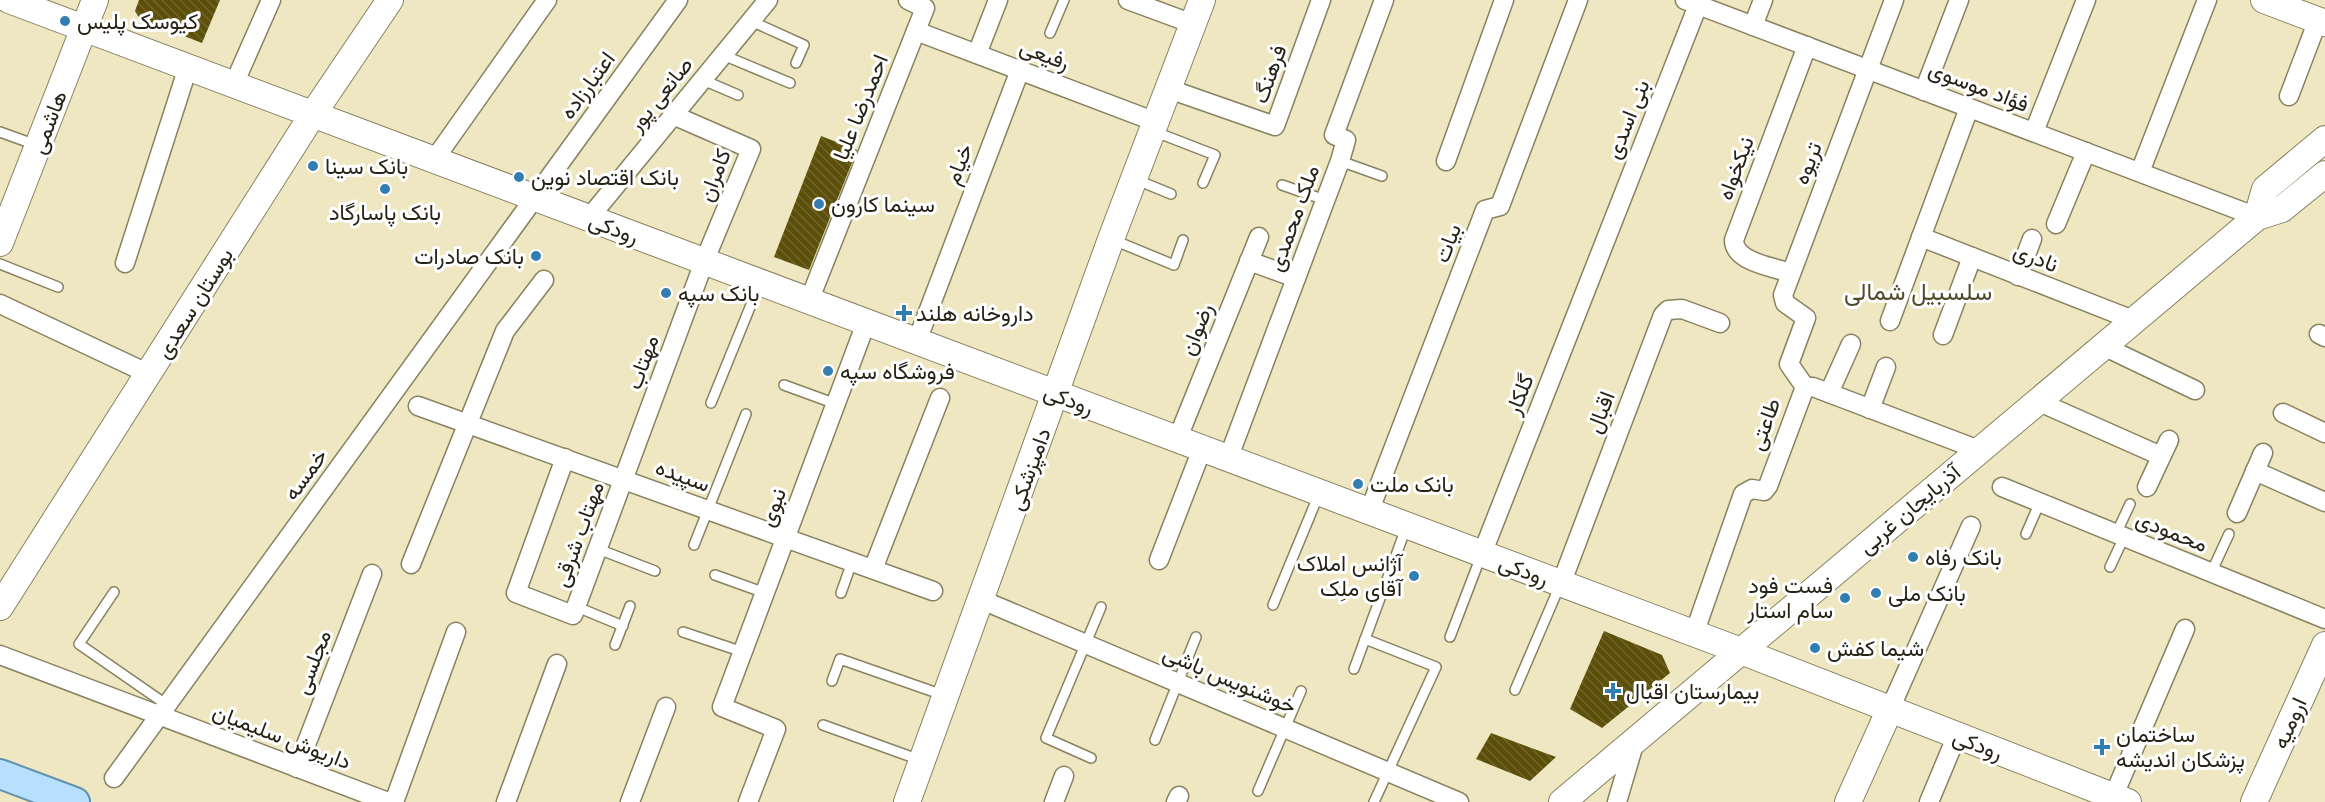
<svg xmlns="http://www.w3.org/2000/svg" width="2325" height="802" font-family="Figtree,Vazirmatn,sans-serif">
<style>
.building{fill:url(#building-back-hatch)}
.lines{fill:none;stroke-linecap:round;stroke-linejoin:round}
.lane-casing{stroke:#888260;stroke-width:12}
.street-casing{stroke:#888260;stroke-width:21}
.secondary-casing{stroke:#888260;stroke-width:28}
.primary-casing{stroke:#6490ad;stroke-width:32}
.lane{stroke:#fff;stroke-width:9}
.street{stroke:#fff;stroke-width:18}
.secondary{stroke:#fff;stroke-width:26}
.primary{stroke:#b6e0fe;stroke-width:28}
.poi-dot{fill:#327eb1;stroke:#fff;stroke-width:2}
.labels{text-anchor:middle;stroke-width:6;stroke-linejoin:round;paint-order:stroke}
.poi-label{font-size:22px;fill:#262316;stroke:#fff;text-anchor:start}
.street-label{font-size:22px;fill:#262316;stroke:#fff}
.neighbourhood-label{font-size:24px;fill:#504929;stroke:#fff}
</style>
<defs>
<pattern id="building-back-hatch" width="6" height="6" patternUnits="userSpaceOnUse" patternTransform="scale(1.5)"><rect width="6" height="6" fill="#5b4f09"/><path d="M-1 5l2 2M0 0l6 6M5-1l2 2" fill="none" stroke="#6f652c"/></pattern>
</defs>
<rect width="100%" height="100%" fill="#eee7c2"/>
<g class="building">
<polygon points="139,0 220,0 202,43 140,19 135,11"/>
<polygon points="821,136 857,150 809,270 774,257"/>
<polygon points="1604,631 1662,655 1670,673 1602,728 1570,709"/>
<polygon points="1491,733 1556,757 1530,781 1476,759"/>
</g>
<g class="lines">
<g class="lane-casing">
<g id="lane">
<polyline points="751,21 804,45 796,63"/>
<polyline points="1050,33 1064,0"/>
<polyline points="723,55 790,83"/>
<polyline points="703,80 738,95"/>
<polyline points="1153,131 1215,155 1203,183"/>
<polyline points="0,132 36,145"/>
<polyline points="1340,161 1382,176"/>
<polyline points="1137,180 1171,194"/>
<polyline points="1282,185 1325,200"/>
<polyline points="1111,239 1174,265 1183,240"/>
<polyline points="0,264 58,287"/>
<polyline points="784,385 836,404"/>
<polyline points="711,403 759,285"/>
<polyline points="2026,534 2040,502"/>
<polyline points="2116,534 2130,504"/>
<polyline points="694,545 746,414"/>
<polyline points="598,549 655,571"/>
<polyline points="2110,567 2124,537"/>
<polyline points="2211,573 2229,534"/>
<polyline points="715,575 765,593"/>
<polyline points="114,592 79,644 167,705"/>
<polyline points="841,593 852,562"/>
<polyline points="1273,605 1319,494"/>
<polyline points="577,607 623,626"/>
<polyline points="683,632 743,652"/>
<polyline points="1450,637 1481,556"/>
<polyline points="1365,639 1436,667 1374,802"/>
<polyline points="615,645 630,606"/>
<polyline points="1354,669 1406,528"/>
<polyline points="832,681 840,659 943,695"/>
<polyline points="1515,690 1560,585"/>
<polyline points="823,725 920,760"/>
<polyline points="1155,740 1196,637"/>
<polyline points="1091,758 1046,738 1101,607"/>
<polyline points="1258,791 1301,691"/>
</g>
</g>
<g class="street-casing">
<g id="street">
<polyline points="1128,0 1193,24"/>
<polyline points="1685,0 2257,217"/>
<polyline points="1753,26 1763,0"/>
<polyline points="916,31 1156,122"/>
<polyline points="977,54 998,0"/>
<polyline points="234,84 271,0"/>
<polyline points="1169,89 1275,126 1321,0"/>
<polyline points="1924,91 1959,0"/>
<polyline points="2289,96 2318,20"/>
<polyline points="2034,132 2086,0"/>
<polyline points="434,160 547,0"/>
<polyline points="1446,161 1504,0"/>
<polyline points="2140,172 2207,0"/>
<polyline points="589,218 768,0"/>
<polyline points="2056,224 2086,152"/>
<polyline points="1921,237 2133,320"/>
<polyline points="1249,261 1296,278"/>
<polyline points="125,263 188,67"/>
<path d="M1791 273C1773 267 1734 262 1734 240L1807 46"/>
<polyline points="2018,276 2032,239"/>
<polyline points="809,301 925,8 908,0"/>
<polyline points="0,304 149,374"/>
<polyline points="1890,321 1969,108"/>
<polyline points="2319,334 2325,337"/>
<polyline points="1943,335 1972,257"/>
<polyline points="917,341 1020,70"/>
<polyline points="2103,346 2195,390"/>
<polyline points="1805,387 1789,364 1806,318 1785,303 1783,295 1894,0"/>
<polyline points="1805,387 1813,387 1979,450"/>
<polyline points="1829,393 1851,344"/>
<polyline points="2037,401 2161,456"/>
<polyline points="418,406 933,591"/>
<polyline points="1870,409 1886,367"/>
<polyline points="2283,413 2325,433"/>
<polyline points="1177,440 1259,237"/>
<polyline points="565,458 516,593 573,615 704,262 751,149 673,115"/>
<polyline points="1228,459 1340,161 1346,140 1334,135 1384,0"/>
<polyline points="2255,471 2325,502"/>
<polyline points="2002,487 2325,619"/>
<polyline points="2147,487 2169,440"/>
<polyline points="1369,512 1485,210 1500,206 1578,0"/>
<polyline points="2237,513 2263,453"/>
<polyline points="1482,554 1698,5"/>
<polyline points="1159,560 1202,449"/>
<polyline points="411,564 505,331 544,280"/>
<polyline points="873,569 940,398"/>
<polyline points="1561,584 1663,315 1668,310 1682,309 1720,323"/>
<polyline points="982,600 1459,802"/>
<polyline points="1694,634 1743,494 1752,489 1764,491 1768,486 1805,387"/>
<polyline points="0,655 388,802"/>
<polyline points="1890,709 1971,526"/>
<polyline points="297,768 372,574"/>
<polyline points="114,778 678,0"/>
<polyline points="394,802 456,632"/>
<polyline points="506,802 557,664"/>
<polyline points="630,802 666,707"/>
<polyline points="748,802 776,729 722,707 866,323"/>
<polyline points="1054,802 1064,776"/>
<polyline points="1176,802 1179,796"/>
<polyline points="1617,802 1635,741"/>
<polyline points="1929,802 1957,735"/>
<polyline points="2111,802 2185,629"/>
</g>
</g>
<g class="secondary-casing">
<g id="secondary">
<polyline points="9,0 1741,651 2128,802"/>
<polyline points="2264,0 2325,23"/>
<polyline points="2257,217 2265,189 2325,139"/>
<polyline points="0,243 95,0"/>
<polyline points="0,607 313,114 390,0"/>
<polyline points="907,802 1111,239 1202,0"/>
<polyline points="1562,802 2257,217 2282,209 2325,174"/>
<polyline points="1848,802 1890,709"/>
<polyline points="2254,802 2325,645"/>
</g>
</g>
<g class="primary-casing">
<polyline id="primary" points="0,774 75,802"/>
</g>
<use href="#lane" class="lane"/>
<use href="#street" class="street"/>
<use href="#secondary" class="secondary"/>
<use href="#primary" class="primary"/>
</g>
<g class="poi-dot">
<circle cx="65" cy="21" r="6"/>
<circle cx="313" cy="166" r="6"/>
<circle cx="519" cy="177" r="6"/>
<circle cx="385" cy="189" r="6"/>
<circle cx="819" cy="204" r="6"/>
<circle cx="536" cy="256" r="6"/>
<circle cx="666" cy="293" r="6"/>
<path d="M901 304h6v6h6v6h-6v6h-6v-6h-6v-6h6z"/>
<circle cx="828" cy="371" r="6"/>
<circle cx="1358" cy="484" r="6"/>
<circle cx="1913" cy="557" r="6"/>
<circle cx="1414" cy="576" r="6"/>
<circle cx="1876" cy="593" r="6"/>
<circle cx="1845" cy="598" r="6"/>
<circle cx="1815" cy="648" r="6"/>
<path d="M1610 682h6v6h6v6h-6v6h-6v-6h-6v-6h6z"/>
<path d="M2099 738h6v6h6v6h-6v6h-6v-6h-6v-6h6z"/>
</g>
<g class="labels">
<g class="poi-label">
<text x="77" y="29">کیوسک پلیس</text>
<text x="325" y="174">بانک سینا</text>
<text x="531" y="185">بانک اقتصاد نوین</text>
<text x="831" y="212">سینما کارون</text>
<text x="385" y="220" text-anchor="middle">بانک پاسارگاد</text>
<text x="524" y="264" text-anchor="end">بانک صادرات</text>
<text x="678" y="301">بانک سپه</text>
<text x="916" y="321">داروخانه هلند</text>
<text x="840" y="379">فروشگاه سپه</text>
<text x="1370" y="492">بانک ملت</text>
<text x="1925" y="565">بانک رفاه</text>
<text x="1402" y="571" text-anchor="end">آژانس املاک<tspan x="1402" dy="25">آقای ملِک</tspan></text>
<text x="1833" y="593" text-anchor="end">فست فود<tspan x="1833" dy="25">سام استار</tspan></text>
<text x="1888" y="601">بانک ملی</text>
<text x="1827" y="656">شیما کفش</text>
<text x="1626" y="699">بیمارستان اقبال</text>
<text x="2116" y="742">ساختمان<tspan x="2116" dy="25">پزشکان اندیشه</tspan></text>
</g>
<g class="street-label">
<text transform="translate(1045 54) rotate(21)" y="8">رفیعی</text>
<text transform="translate(1269 74) rotate(-70)" y="8">فرهنگ</text>
<text transform="translate(587 85) rotate(-54)" y="8">اعتبارزاده</text>
<text transform="translate(1979 86) rotate(21)" y="8">فؤاد موسوی</text>
<text transform="translate(660 94) rotate(-51)" y="8">صانعی پور</text>
<text transform="translate(860 107) rotate(-68)" y="8">احمدرضا علیا</text>
<text transform="translate(1627 119) rotate(-68)" y="8">بنی اسدی</text>
<text transform="translate(48 122) rotate(-69)" y="8">هاشمی</text>
<text transform="translate(1807 163) rotate(-69)" y="8">تریوه</text>
<text transform="translate(958 164) rotate(-69)" y="8">خیام</text>
<text transform="translate(1735 168) rotate(-69)" y="8">نیکخواه</text>
<text transform="translate(714 175) rotate(-69)" y="8">کامران</text>
<text transform="translate(1293 218) rotate(-70)" y="8">ملک محمدی</text>
<text transform="translate(614 228) rotate(21)" y="8">رودکی</text>
<text transform="translate(1447 243) rotate(-69)" y="8">بیات</text>
<text transform="translate(2036 257) rotate(21)" y="8">نادری</text>
<text transform="translate(194 303) rotate(-58)" y="8">بوستان سعدی</text>
<text transform="translate(1196 329) rotate(-68)" y="8">رضوان</text>
<text transform="translate(642 362) rotate(-70)" y="8">مهتاب</text>
<text transform="translate(1519 394) rotate(-68)" y="8">گلکار</text>
<text transform="translate(1069 399) rotate(21)" y="8">رودکی</text>
<text transform="translate(1600 412) rotate(-69)" y="8">اقبال</text>
<text transform="translate(1764 424) rotate(-70)" y="8">طاعتی</text>
<text transform="translate(1029 469) rotate(-70)" y="8">دامپزشکی</text>
<text transform="translate(305 474) rotate(-54)" y="8">خمسه</text>
<text transform="translate(683 475) rotate(20)" y="8">سپیده</text>
<text transform="translate(772 507) rotate(-69)" y="8">نبوی</text>
<text transform="translate(1909 509) rotate(-40)" y="8">آذربایجان غربی</text>
<text transform="translate(2172 531) rotate(22)" y="8">محمودی</text>
<text transform="translate(578 534) rotate(-70)" y="8">مهتاب شرقی</text>
<text transform="translate(1524 570) rotate(21)" y="8">رودکی</text>
<text transform="translate(312 662) rotate(-69)" y="8">مجلسی</text>
<text transform="translate(1230 679) rotate(23)" y="8">خوشنویس باشی</text>
<text transform="translate(2289 723) rotate(-66)" y="8">ارومیه</text>
<text transform="translate(282 736) rotate(21)" y="8">داریوش سلیمیان</text>
<text transform="translate(1978 744) rotate(21)" y="8">رودکی</text>
</g>
<g class="neighbourhood-label">
<text x="1918" y="300">سلسبیل شمالی</text>
</g>
</g>
</svg>
